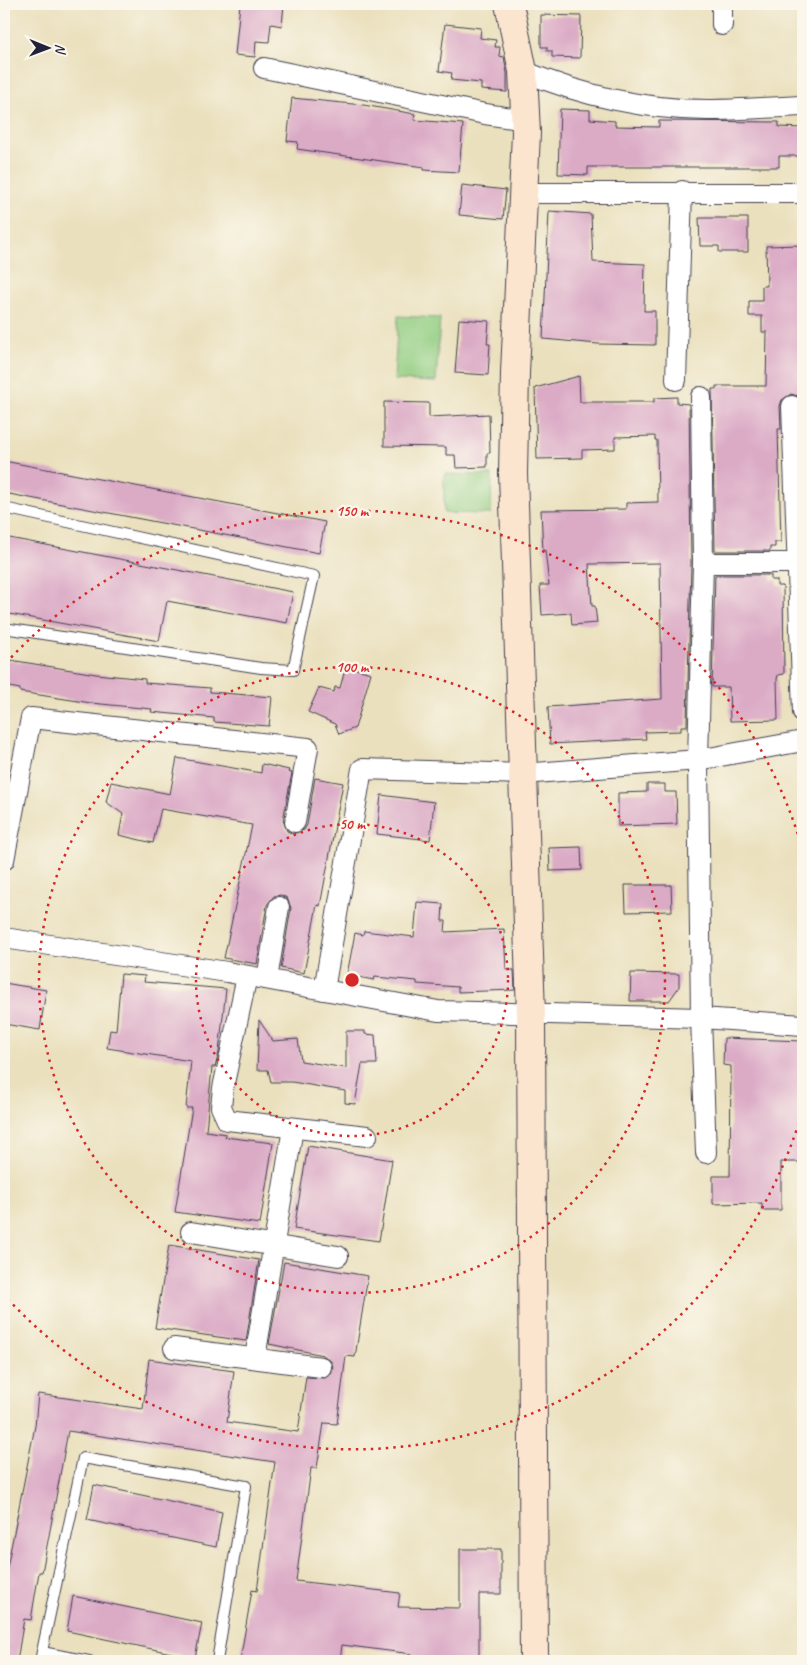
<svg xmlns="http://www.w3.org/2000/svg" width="807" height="1665" font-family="Caveat,sans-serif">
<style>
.green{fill:#91cd81;stroke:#5a785e}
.building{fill:#dbabc6}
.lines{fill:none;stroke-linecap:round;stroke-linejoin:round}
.lane-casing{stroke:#403e4e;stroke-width:12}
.street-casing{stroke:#403e4e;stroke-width:22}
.secondary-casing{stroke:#403e4e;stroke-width:30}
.lane{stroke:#fff;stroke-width:10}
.street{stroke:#fff;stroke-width:20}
.secondary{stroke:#fce5cf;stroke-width:28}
.ring{fill:none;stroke:#d62828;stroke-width:2.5;stroke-dasharray:2.5 5}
.centre{fill:#d62828;stroke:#fbf7ec;stroke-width:2.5}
.ring-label{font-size:15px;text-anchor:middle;font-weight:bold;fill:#d62828;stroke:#fbf7ec;stroke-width:4.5;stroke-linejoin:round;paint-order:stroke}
</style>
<rect width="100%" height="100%" fill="#fbf7ec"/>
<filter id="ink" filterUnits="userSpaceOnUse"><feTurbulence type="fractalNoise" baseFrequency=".02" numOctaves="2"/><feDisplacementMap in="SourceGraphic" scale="10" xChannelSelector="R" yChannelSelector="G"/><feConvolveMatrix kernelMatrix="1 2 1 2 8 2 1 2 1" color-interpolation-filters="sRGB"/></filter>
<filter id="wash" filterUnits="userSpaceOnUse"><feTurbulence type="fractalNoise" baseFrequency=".0096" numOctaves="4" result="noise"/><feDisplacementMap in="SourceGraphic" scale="20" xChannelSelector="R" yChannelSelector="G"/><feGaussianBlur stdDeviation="1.12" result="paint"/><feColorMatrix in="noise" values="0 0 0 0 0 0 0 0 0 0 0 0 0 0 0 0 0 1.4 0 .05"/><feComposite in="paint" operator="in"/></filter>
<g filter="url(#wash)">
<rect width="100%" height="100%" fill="#eae0bd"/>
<g class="green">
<polygon points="398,316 440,318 436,382 394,380"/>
<polygon points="444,474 492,475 491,514 444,513"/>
</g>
<g id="blocks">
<g class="building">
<polygon points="240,4 284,4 282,26 271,24 269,42 256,41 255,57 235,55"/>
<polygon points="541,15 581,16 580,58 552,57 552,51 547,51 547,47 541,47"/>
<polygon points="445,24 481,28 480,38 496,40 495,47 500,47 499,56 504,57 507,73 507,92 481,90 481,83 451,80 452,73 439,71"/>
<polygon points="292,98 363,105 415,114 414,120 463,124 459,172 424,170 424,167 297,149 298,142 287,141"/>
<polygon points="560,109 590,110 590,119 615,121 615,126 659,127 659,121 779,122 779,127 803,128 803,156 779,156 779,167 588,167 588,175 558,174"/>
<polygon points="462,185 506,190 503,219 459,215"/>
<polygon points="549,211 591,214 593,262 645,264 644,311 655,311 655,345 598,344 543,339"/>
<polygon points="699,218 748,218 748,252 719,252 719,246 700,246"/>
<polygon points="802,245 803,403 798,396 791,394 782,400 780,406 781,429 778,429 781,542 775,542 775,547 770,547 770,551 715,551 712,389 716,389 716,386 766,386 767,332 762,332 762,316 749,316 749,301 762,301 762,286 767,286 766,246"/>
<polygon points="459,319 489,321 487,344 490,344 488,375 455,373"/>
<polygon points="579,376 580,402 654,402 654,398 677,397 677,403 689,404 691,563 687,721 687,726 681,726 681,731 645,732 646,739 550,744 548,707 662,699 660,563 589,564 592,606 595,606 597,623 572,625 571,613 542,615 540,585 549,585 545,550 543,551 541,510 626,509 626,503 658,502 657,440 655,440 655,436 615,437 615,449 582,450 582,458 537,459 535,388"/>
<polygon points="384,402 429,403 429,417 489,414 490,453 487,453 487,467 456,468 455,455 446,455 446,447 384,446"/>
<polygon points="4,461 325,522 319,553 4,493"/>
<polygon points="4,537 293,592 287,623 167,601 159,641 4,613"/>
<polygon points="715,575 771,575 771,580 777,580 777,586 783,586 784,674 778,675 777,679 778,720 730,721 729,687 712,687"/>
<polygon points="4,659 96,674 145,679 145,683 210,688 210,692 272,697 269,726 214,722 214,718 151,712 152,709 91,703 20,692 20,689 4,686"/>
<polygon points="346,666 371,673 355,728 339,734 335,724 308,712 319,688 334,692 335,687 340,688"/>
<polygon points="177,758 261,773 262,764 289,770 288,772 292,773 283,820 287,831 293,834 304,830 307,825 315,778 343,783 320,906 317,905 304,973 281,968 291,908 287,898 281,895 274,896 267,905 257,964 224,958 252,825 161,809 153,843 119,835 123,814 106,802 111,782 170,794"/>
<polygon points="647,784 665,784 665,792 676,792 677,824 618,826 618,793 647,792"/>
<polygon points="381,795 434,802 430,840 377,834"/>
<polygon points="581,847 582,870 550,871 549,848"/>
<polygon points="625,885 671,885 672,911 626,912"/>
<polygon points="417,902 443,904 442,921 446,921 445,932 504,929 506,970 514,970 515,990 458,992 458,987 417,984 417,981 375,977 374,980 347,975 355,933 363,935 364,931 414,937"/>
<polygon points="631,973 679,974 679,987 669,1001 630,1001"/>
<polygon points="121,974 145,976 144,982 226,989 219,1052 215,1067 212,1067 206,1131 226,1134 225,1137 273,1143 260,1224 175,1212 192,1108 186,1108 191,1061 107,1048 110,1030 116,1031"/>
<polygon points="4,983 46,990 40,1030 4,1024"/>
<polygon points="259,1020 273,1041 298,1039 301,1061 346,1068 346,1031 365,1031 365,1034 375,1035 377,1064 362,1064 355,1104 345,1103 345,1091 292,1082 271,1082 268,1070 257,1070"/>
<polygon points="724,1038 803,1041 803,1162 781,1162 781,1210 762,1210 762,1203 713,1204 713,1176 730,1176 731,1066 723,1065"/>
<polygon points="308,1146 392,1160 379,1241 294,1229"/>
<polygon points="169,1245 259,1260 246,1341 155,1328"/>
<polygon points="284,1262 368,1276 355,1357 346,1356 337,1424 324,1423 317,1468 311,1468 296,1581 400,1593 398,1607 460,1608 460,1549 501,1549 501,1594 479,1594 479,1661 412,1661 412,1654 342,1645 340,1661 240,1661 252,1590 257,1591 275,1462 68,1431 51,1525 42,1572 39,1572 31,1620 24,1619 17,1661 4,1661 4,1583 35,1426 38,1394 143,1409 149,1359 204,1367 234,1371 227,1422 298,1432 306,1377 325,1378 331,1374 333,1368 332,1362 323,1355 269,1344"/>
<polygon points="94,1485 222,1512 216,1547 87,1520"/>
<polygon points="73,1596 202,1623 195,1658 67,1631"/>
</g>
</g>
</g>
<g filter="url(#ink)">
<use href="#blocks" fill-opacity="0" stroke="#403e4e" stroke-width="1"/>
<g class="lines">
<g class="lane-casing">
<g id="lane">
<polyline points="4,508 314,576 293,670 261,668 4,628"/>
<polyline points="42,1652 89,1661"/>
<polyline points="40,1661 83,1458 246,1486 217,1661"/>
</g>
</g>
<g class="street-casing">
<g id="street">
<polyline points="722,25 722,4"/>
<polyline points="264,68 485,114 526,120"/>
<path d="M523 71C580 95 646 110 708 110 740 110 772 107 803 106"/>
<polyline points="525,193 803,193"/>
<polyline points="676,380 682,191"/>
<polyline points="701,397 703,563"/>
<polyline points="792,406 803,712"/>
<polyline points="4,860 31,718 308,748 295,822"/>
<polyline points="4,938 227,972 438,1011 701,1018 803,1025"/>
<polyline points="247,976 223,1088 221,1107 227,1120 367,1136"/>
<polyline points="267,979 279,907"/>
<polyline points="324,990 362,769 523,774 698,760 803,741"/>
<polyline points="706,1153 701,1018 698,760 703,563 803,563"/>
<polyline points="191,1232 338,1256"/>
<polyline points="174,1348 321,1367"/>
<polyline points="255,1358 293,1128"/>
</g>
</g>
<g class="secondary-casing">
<polyline id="secondary" points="509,4 523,71 526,133 515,373 513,473 531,1015 534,1661"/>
</g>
<use href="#lane" class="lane"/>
<use href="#street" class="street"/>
<use href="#secondary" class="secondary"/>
</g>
</g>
<g class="ring">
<circle cx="352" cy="980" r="156"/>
<circle cx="352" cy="980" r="313"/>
<path d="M803 1109A469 469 0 0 1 6 1297M6 663A469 469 0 0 1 803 851"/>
</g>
<circle cx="352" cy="980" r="8" class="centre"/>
<g class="ring-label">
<text x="352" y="516">150 m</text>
<text x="352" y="672">100 m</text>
<text x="352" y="829">50 m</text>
</g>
<rect width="807" height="1665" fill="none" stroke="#fbf7ec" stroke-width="20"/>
<g transform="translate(48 48) rotate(91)" stroke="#fbf7ec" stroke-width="4" paint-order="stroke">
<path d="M0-4L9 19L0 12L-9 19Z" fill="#22223b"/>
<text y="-8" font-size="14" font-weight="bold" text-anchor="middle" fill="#22223b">N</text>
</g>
</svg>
